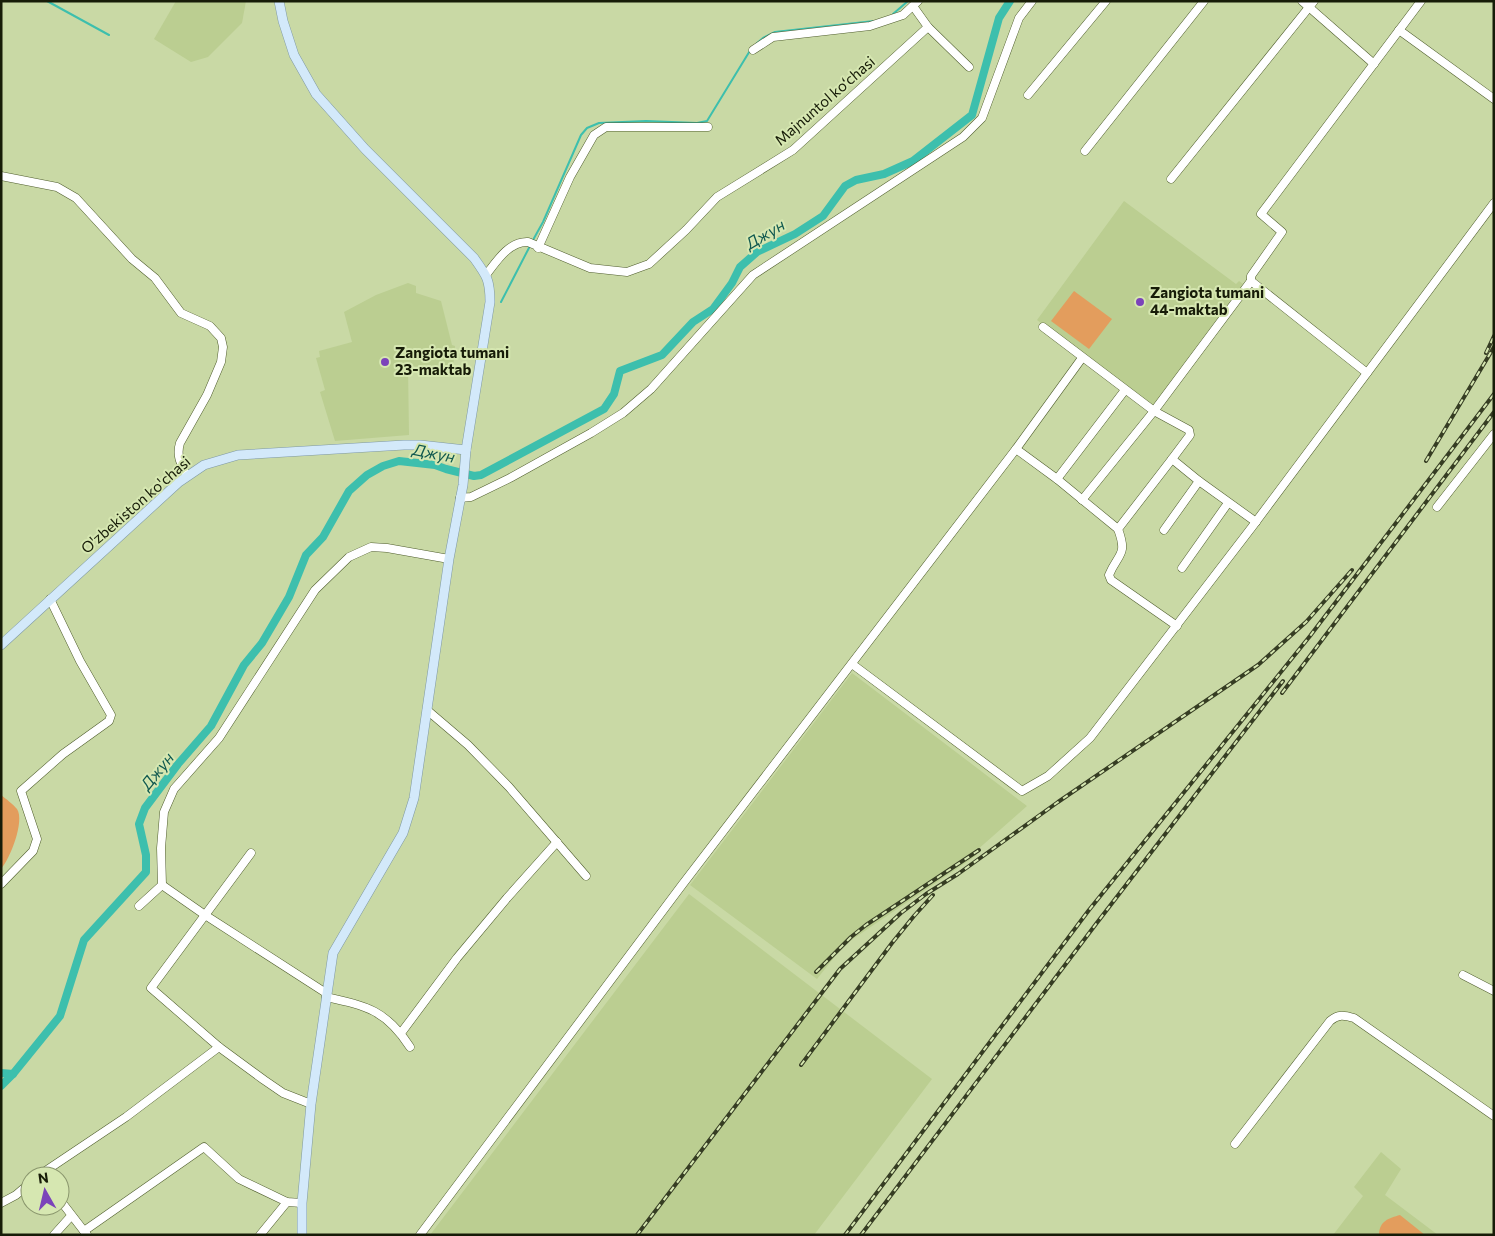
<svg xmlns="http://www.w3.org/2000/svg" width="1495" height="1236" font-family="Commissioner,sans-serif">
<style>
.built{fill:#bbce91}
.green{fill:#e39d5d}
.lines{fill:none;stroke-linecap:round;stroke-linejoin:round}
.stream{stroke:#3dbfad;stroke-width:2}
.canal{stroke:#3dbfad;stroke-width:8}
.minor-casing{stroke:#505e2e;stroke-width:9}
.major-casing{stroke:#7e98a3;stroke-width:10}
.minor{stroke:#fff;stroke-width:8}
.major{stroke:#d3e9fa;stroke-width:9}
.rail-casing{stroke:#363d23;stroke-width:4}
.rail{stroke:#d6e7b1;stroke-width:2;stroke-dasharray:5.5;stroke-linecap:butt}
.poi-dot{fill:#7b43ba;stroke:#d6e7b1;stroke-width:2}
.labels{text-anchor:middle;stroke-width:4;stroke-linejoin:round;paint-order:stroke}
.street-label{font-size:15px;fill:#171c08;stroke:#d6e7b1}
.poi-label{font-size:15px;font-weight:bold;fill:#171c08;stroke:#d6e7b1;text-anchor:start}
.water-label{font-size:16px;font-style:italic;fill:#10584f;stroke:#d6e7b1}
</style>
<rect width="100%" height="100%" fill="#c9d9a5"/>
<g class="built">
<polygon points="176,1 246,1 242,23 208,57 191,62 154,39"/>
<polygon points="1124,201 1236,284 1239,281 1243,284 1153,405 1037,320"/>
<polygon points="408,283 416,286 416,293 441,301 452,345 455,346 453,369 408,366 409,435 335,441 320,392 325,390 316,358 320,357 319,351 352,342 344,312 376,295"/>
<polygon points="852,673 1027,806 976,851 977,855 844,945 817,979 690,885"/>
<polygon points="689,894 932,1079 814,1235 430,1235"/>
<polygon points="1381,1152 1401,1169 1385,1195 1438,1235 1333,1235 1363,1196 1354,1187"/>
</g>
<g class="green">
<polygon points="1074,291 1112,319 1089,349 1051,321"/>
<path d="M1 795C6 799 13 804 17 809 25 821 10 859 1 869Z"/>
<path d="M1400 1215 1425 1235H1379C1379 1221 1389 1218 1400 1215Z"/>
</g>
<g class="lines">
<g class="stream">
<polyline points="47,1 109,35"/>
<polyline points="893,14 908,1"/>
<polyline points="756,44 763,38 775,32 874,21"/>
<polyline points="533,240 543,222 581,135 587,128 599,123 646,121 697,123 707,121 751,49"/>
<polyline points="501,302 531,244"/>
</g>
<g class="canal">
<polyline points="1,1073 13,1074"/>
<polyline points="1,1086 13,1074 60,1016 84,940 146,872 146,855 139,824 145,808 178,764 211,726 244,665 262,643 289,597 306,555 323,537 349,491 367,475 383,466 399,461 435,465 446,469 474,476 481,475 604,409 614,394 620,371 662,355 693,322 713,309 732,283 740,267 757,252 795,234 823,216 845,186 856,180 884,174 913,161 972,115 999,18 1010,1"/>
</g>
<g class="minor-casing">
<g id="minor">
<polyline points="1302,1 1374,64"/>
<polyline points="928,27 969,67"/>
<polyline points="1399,30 1494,99"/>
<polyline points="753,50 773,37 870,26 903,15 918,1"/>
<polyline points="1028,95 1106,1"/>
<polyline points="1085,151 1204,1"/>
<path d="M1 176 57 187 76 198 132 259 155 278 181 313 210 326 221 338 223 347 221 362 207 395 180 443C176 456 181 464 187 476"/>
<polyline points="1171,179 1314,1"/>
<polyline points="538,248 570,177 594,135 606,127 708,127"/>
<path d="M486 275C496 262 509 241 528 242L590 268 627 272 649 264 686 230 717 197 793 150 928 27 913 6"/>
<polyline points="1251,281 1367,373"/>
<polyline points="1043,327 1154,411 1189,430 1190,435 1172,459 1199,481 1256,522"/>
<polyline points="1016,449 1057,479 1118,529"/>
<path d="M1172 459 1118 529C1128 556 1118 553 1109 575L1111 580 1177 626"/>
<polyline points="1057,479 1125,390"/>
<polyline points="460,498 471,497 510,478 591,433 623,413 651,389 753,275 963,137 982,118 1019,18 1032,1"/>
<polyline points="1082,500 1154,411 1251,281 1251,276 1282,232 1261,214 1421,1"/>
<polyline points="1437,507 1494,434"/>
<polyline points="1164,530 1199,481"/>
<polyline points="1182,568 1228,503"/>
<polyline points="852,664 1022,791 1048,776 1090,738 1252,527 1494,203"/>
<polyline points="427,710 468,745 509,787 586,876"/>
<polyline points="251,853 151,988 219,1047 264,1080 283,1093 311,1104"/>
<polyline points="1,884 33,851 37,839 21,791 63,754 109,721 111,715 80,661 50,599"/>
<polyline points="162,885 205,915 326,993"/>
<polyline points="139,906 162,885 161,848 164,812 174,789 219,738 315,590 349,557 371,547 387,548 449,559"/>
<polyline points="1463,975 1494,991"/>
<path d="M326 997C367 1006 386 1010 410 1047"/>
<polyline points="401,1033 457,958 507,898 557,842"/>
<path d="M1235 1144 1330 1021C1338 1014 1344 1015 1354 1018L1494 1116"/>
<polyline points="38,1176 126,1117 219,1047"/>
<polyline points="60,1200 87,1235"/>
<polyline points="1,1203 16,1195 30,1183"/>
<polyline points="84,1231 204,1147 239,1179 287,1202 302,1203"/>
<polyline points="54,1235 71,1216"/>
<polyline points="260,1235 287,1202"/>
<polyline points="420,1235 682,885 1016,449 1082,358"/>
</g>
</g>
<g class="major-casing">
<g id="major">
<path d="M279 1 283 21 294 55 316 94 365 149 474 258C487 276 490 280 490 302L466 450 463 485 449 559 414 798 403 833 333 953 311 1104 302 1203V1235"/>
<polyline points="1,645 179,482 204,465 238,455 404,445 420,445 466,450"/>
</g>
</g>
<use href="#minor" class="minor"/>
<use href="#major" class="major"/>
<g class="rail-casing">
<g id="rail">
<polyline points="1486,353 1494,336"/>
<polyline points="1426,461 1494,347"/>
<polyline points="1282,693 1494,412"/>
<polyline points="816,972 851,937 866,925 979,850"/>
<polyline points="801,1065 892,943 914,916 933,895"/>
<polyline points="637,1235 840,969 901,913 926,894 958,874 1058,802 1258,665 1306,622 1352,570"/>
<polyline points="845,1235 1089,910 1310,636 1494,394"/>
<polyline points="861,1235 1096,924 1283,681"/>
</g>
</g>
<use href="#rail" class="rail"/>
</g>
<g class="poi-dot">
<circle cx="1140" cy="302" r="5"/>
<circle cx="385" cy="362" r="5"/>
</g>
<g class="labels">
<g class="street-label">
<text transform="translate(825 101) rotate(-41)" y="5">Majnuntol ko‘chasi</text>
<text transform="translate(136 505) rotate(-41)" y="5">O'zbekiston ko'chasi</text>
</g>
<g class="poi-label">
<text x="1150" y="298">Zangiota tumani<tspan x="1150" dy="17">44-maktab</tspan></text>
<text x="395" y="358">Zangiota tumani<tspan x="395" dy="17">23-maktab</tspan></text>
</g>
<g class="water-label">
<text transform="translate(765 234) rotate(-31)" y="6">Джун</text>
<text transform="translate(434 453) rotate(11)" y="6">Джун</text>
<text transform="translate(157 771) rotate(-51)" y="6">Джун</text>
</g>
</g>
<rect width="1495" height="1236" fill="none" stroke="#171c08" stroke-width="5"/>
<g transform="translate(45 1191) rotate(352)"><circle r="24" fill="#d6e7b1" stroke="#8a966d"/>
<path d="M0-4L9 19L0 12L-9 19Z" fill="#7b43ba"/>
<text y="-8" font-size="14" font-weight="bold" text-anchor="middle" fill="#171c08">N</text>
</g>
</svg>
